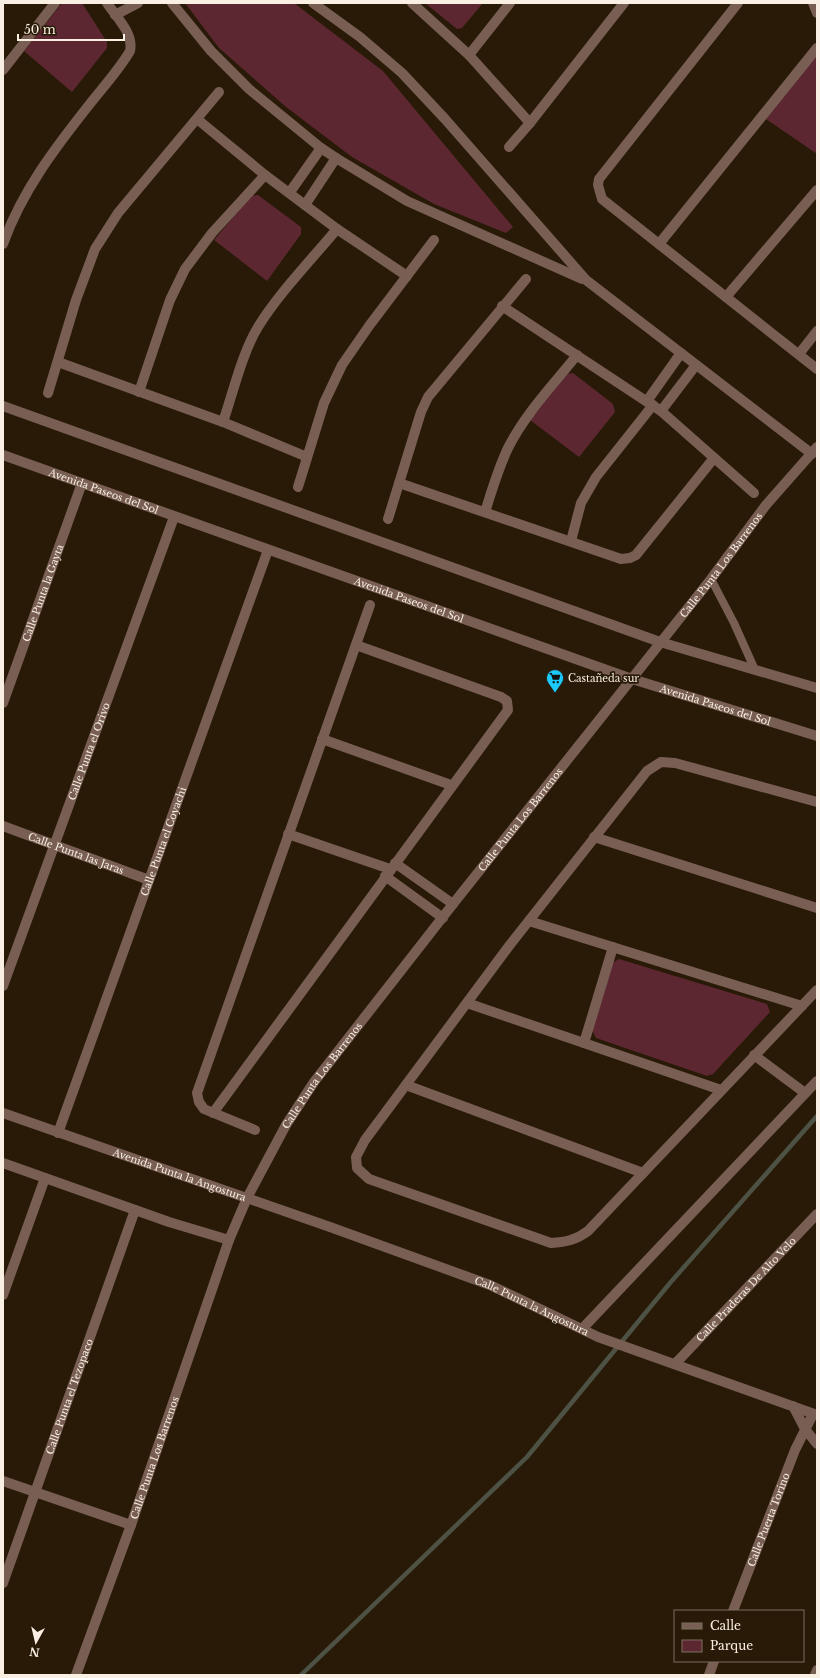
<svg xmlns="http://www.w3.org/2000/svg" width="820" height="1678" font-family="'Libre Baskerville',serif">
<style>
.green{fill:#5c2730}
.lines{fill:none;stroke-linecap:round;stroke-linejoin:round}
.stream{stroke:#4d5244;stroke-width:4.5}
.service{stroke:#785e53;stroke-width:8}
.minor{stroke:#785e53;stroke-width:10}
.tertiary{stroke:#785e53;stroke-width:10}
.labels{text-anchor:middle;stroke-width:3.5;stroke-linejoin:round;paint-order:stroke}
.street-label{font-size:10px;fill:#f9efe3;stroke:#281a07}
.poi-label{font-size:10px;fill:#f9efe3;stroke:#281a07;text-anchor:start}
</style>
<rect width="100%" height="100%" fill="#281a07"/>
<g class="green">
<polygon points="62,3 82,3 107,42 107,48 72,92 24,51"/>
<polygon points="185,3 294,3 383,71 513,227 506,233 434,204 352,157 286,107 219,48"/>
<polygon points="425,3 483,3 462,28 457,29"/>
<polygon points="815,57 817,57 817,154 766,119"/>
<polygon points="258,195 301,227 301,234 267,281 214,240 251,196"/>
<polygon points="573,373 613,404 615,412 579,457 530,420 566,374"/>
<polygon points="619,959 767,1004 770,1012 713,1074 707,1076 596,1038 592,1030 612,963"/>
</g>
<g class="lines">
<polyline class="stream" points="301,1675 527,1457 670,1283 817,1116"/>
<polyline class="service" points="711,579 734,623 755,670"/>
<g class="minor">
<polyline points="172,3 211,51 249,89 321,148 336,158 407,201 582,279"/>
<polyline points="313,3 360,37 402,73 445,119 586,280 812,454"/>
<polyline points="412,3 469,55 530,123"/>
<polyline points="738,3 599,179 598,185 602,199 817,369"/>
<polyline points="813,3 817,13"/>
<polyline points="115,15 138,3"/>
<polyline points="469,55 510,3"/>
<polyline points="3,70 55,3"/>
<polyline points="197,119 265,175 337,229 407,276"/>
<polyline points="509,147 530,123 624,3"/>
<polyline points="290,192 321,148"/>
<polyline points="305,205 336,158"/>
<path d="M3 244C22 191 55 148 89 105 103 87 119 70 130 51 134 33 116 17 107 3"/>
<polyline points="659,244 817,48"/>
<polyline points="726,297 817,190"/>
<polyline points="502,306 661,411 754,493"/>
<polyline points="799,354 817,331"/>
<polyline points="58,362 223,422 307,457"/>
<polyline points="139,392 170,300 185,269 212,233 265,175"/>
<polyline points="48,393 76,300 95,249 118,213 219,92"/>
<polyline points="647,401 681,353"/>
<polyline points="661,411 696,365"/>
<path d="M223 422C233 393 242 353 258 327 278 294 312 259 337 229"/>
<polyline points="399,483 621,559 630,558 636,555 714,458"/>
<polyline points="298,487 324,403 342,365 369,326 434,240"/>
<path d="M485 512C492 490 498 469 508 448 525 414 553 385 577 355"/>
<polyline points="388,519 421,412 428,397 526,279"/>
<polyline points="571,541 581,503 596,477 653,405"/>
<path id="s1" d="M3 703 82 483"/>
<polyline points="322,739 451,785"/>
<path d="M817 802 675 763 661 762 647 771 509 946 365 1140 356 1157 357 1168 369 1179 551 1243C566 1242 576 1240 588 1231L817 990"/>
<path id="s2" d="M3 826 149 880"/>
<polyline points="288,834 390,869"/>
<polyline points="594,837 817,908"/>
<polyline points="395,863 453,904"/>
<polyline points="385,876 443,918"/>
<polyline points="529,921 802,1006"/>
<path id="s3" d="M3 986 174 517"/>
<polyline points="467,1003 721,1090"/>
<polyline points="584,1043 613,947"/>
<polyline points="754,1055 805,1093"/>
<polyline points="406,1085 643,1173"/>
<polyline points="213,1113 508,710 507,701 501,697 356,645"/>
<polyline points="255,1130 204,1109 199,1102 197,1093 370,605"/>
<path id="s4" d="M58 1133 268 550"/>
<path id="s5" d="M247 1198 286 1125 314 1082 453 904 711 579 766 505 817 447"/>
<polyline points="3,1295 45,1178"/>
<polyline points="582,1329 817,1081"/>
<polyline points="3,1481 131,1525"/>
<path id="s6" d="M3 1583 135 1210"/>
<path id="s7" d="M733 1611 795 1450 813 1414"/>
<polyline points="709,1675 714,1661"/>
<polyline points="815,1675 817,1670"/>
</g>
<g class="tertiary">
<polyline points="3,406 660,642 817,688"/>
<path id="s8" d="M3 455 632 679 817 736"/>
<path id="s9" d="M3 1113 330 1227 490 1285 598 1337 817 1415"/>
<polyline points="3,1163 169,1222 229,1240"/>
<path id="s10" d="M675 1364 817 1214"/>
<polyline points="793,1406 805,1429 817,1444"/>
<path id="s11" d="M76 1675 131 1525 229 1240 247 1198"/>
</g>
</g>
<defs>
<g id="supermarket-pin" transform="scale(0.9)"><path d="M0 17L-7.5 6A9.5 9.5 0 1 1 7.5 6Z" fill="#1bc9fc" stroke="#281a07"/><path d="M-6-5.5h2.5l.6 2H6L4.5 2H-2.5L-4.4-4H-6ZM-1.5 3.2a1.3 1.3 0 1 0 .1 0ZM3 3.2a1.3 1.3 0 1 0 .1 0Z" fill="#111"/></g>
</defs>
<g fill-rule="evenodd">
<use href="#supermarket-pin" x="555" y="678"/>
</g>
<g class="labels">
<g class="street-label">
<text dy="4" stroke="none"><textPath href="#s8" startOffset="107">Avenida Paseos del Sol</textPath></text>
<text dy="4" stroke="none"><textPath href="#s5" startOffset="792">Calle Punta Los Barrenos</textPath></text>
<text dy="4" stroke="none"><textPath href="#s1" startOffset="117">Calle Punta la Gayta</textPath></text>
<text dy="4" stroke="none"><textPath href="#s8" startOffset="431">Avenida Paseos del Sol</textPath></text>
<text dy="4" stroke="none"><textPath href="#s8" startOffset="755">Avenida Paseos del Sol</textPath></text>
<text dy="4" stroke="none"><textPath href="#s3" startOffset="250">Calle Punta el Orivo</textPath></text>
<text dy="4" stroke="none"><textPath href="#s5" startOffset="468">Calle Punta Los Barrenos</textPath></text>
<text dy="4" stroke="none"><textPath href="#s4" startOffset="310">Calle Punta el Coyachi</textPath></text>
<text dy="4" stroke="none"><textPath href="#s2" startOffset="78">Calle Punta las Jaras</textPath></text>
<text dy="4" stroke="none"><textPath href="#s5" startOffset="144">Calle Punta Los Barrenos</textPath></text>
<text dy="4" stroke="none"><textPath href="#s9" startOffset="187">Avenida Punta la Angostura</textPath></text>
<text dy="4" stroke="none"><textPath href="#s10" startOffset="103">Calle Praderas De Alto Velo</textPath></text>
<text dy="4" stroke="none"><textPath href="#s9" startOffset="563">Calle Punta la Angostura</textPath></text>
<text dy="4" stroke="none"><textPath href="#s6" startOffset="198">Calle Punta el Tezopaco</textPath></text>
<text dy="4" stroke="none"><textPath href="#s11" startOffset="231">Calle Punta Los Barrenos</textPath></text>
<text dy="4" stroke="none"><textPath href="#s7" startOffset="98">Calle Puerta Torino</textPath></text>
</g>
<g class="poi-label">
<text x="568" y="682">Castañeda sur</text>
</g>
</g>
<rect width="820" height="1678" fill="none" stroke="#f9efe3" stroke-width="8"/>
<rect x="674" y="1610" width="130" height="52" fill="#281a07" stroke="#7c6f5f"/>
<rect x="682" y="1623" width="20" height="6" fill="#785e53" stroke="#7c6f5f"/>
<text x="710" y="1630" font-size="12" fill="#f9efe3">Calle</text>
<rect x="682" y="1640" width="20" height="12" fill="#5c2730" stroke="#7c6f5f"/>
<text x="710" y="1650" font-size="12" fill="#f9efe3">Parque</text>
<g transform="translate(36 1642) rotate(188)" stroke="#281a07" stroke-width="3" paint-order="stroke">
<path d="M0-3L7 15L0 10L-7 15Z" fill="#f9efe3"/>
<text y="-6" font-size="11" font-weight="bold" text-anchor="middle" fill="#f9efe3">N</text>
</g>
<path d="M18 34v6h106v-6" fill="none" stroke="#f9efe3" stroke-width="2"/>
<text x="24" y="34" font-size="12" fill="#f9efe3" stroke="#281a07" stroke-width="3" paint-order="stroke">50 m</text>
</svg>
